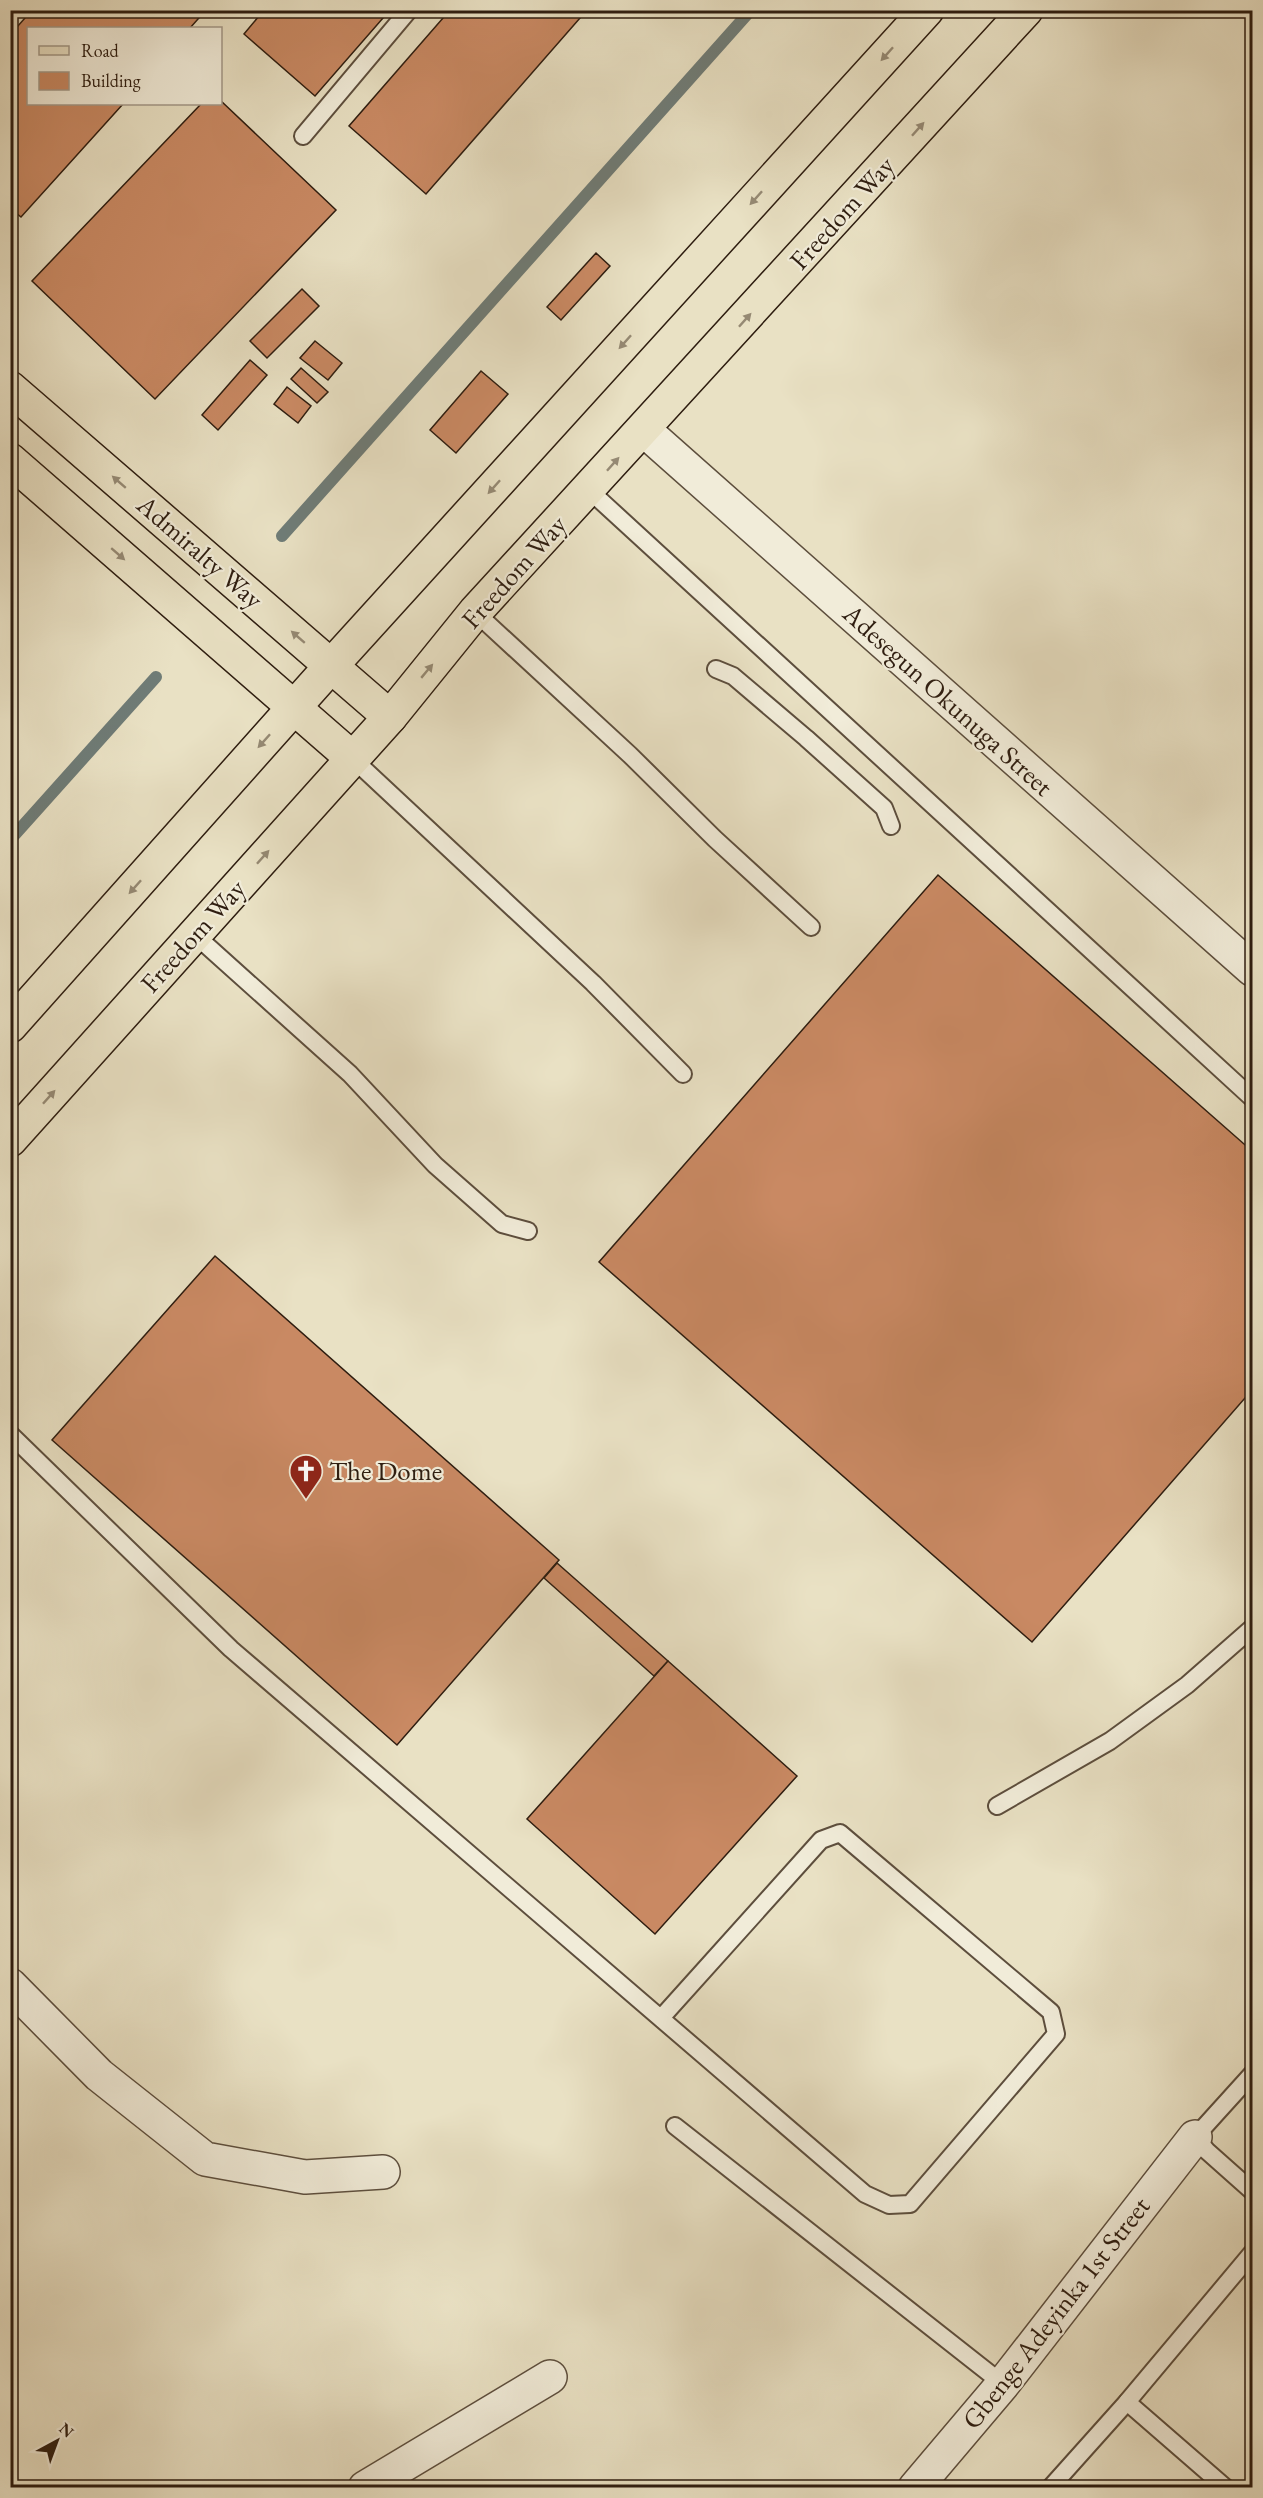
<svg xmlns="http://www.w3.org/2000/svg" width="1263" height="2498" font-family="'EB Garamond',serif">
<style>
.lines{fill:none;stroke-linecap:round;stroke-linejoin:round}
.stream{stroke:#6f7c77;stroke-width:12}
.building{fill:#c98963;stroke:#2e1d10;stroke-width:1.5}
.service-casing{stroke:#5d4e3d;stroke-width:20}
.minor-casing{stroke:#5d4e3d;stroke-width:36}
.primary-casing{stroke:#2e1d10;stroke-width:36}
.service{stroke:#f1ecd9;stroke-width:16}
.minor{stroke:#f1ecd9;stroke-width:33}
.primary{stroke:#e9e1c4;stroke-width:33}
.oneway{fill:#958973}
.labels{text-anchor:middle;stroke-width:4.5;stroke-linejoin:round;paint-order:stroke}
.street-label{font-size:27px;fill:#2e1d10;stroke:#f1ecd9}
.poi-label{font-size:27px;fill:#2e1d10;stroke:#f1ecd9;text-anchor:start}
</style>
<rect width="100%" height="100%" fill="#e9e1c4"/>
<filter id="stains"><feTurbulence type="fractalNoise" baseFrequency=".00333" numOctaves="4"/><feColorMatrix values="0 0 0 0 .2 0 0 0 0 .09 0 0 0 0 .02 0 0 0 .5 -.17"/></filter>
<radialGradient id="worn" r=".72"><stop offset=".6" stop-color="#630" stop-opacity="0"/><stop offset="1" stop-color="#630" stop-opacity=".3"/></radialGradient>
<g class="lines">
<g class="stream">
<polyline points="282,536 751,10"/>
<polyline points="10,840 156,677"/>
</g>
</g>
<g class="building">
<polygon points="32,10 206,10 190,28 28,28 28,104 123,104 21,217 10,208 10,35"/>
<polygon points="264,10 390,10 315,96 244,34"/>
<polygon points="450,10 587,10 426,194 349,126"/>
<polygon points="220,100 336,210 155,399 32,281 201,104 220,104"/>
<polygon points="596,253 610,266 561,320 547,307"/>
<polygon points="302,289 319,306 267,358 250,341"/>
<polygon points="315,341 342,363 328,380 300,358"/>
<polygon points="250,360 267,375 218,430 202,415"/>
<polygon points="301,368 328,392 317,403 291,379"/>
<polygon points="481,371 508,394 456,453 430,430"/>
<polygon points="287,387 311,406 298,423 274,404"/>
<polygon points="938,875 1252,1151 1252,1390 1032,1642 599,1262"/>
<polygon points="215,1256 559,1560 397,1745 52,1440"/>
<polygon points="557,1563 668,1661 654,1676 544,1578"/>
<polygon points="668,1661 797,1776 655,1934 527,1819"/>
</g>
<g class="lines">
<g class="service-casing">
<g id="service">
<polyline points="303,136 409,10"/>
<polyline points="589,490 1252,1098"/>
<polyline points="475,612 630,755 715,839 811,927"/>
<polyline points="716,669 733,676 806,738 884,808 891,826"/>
<polyline points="352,758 593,983 683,1074"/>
<polyline points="194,934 350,1074 435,1165 502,1224 528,1231"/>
<polyline points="10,1434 231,1649 865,2194 889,2205 910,2204 1056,2034 1051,2012 840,1833 821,1840 661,2018"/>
<polyline points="997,1806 1110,1741 1187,1685 1252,1628"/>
<polyline points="1252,2074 1195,2137 1207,2151 1252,2191"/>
<polyline points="675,2126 1003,2384"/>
<polyline points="1127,2402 1226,2488"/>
<polyline points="1050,2488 1127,2402 1252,2253"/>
</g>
</g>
<g class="minor-casing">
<g id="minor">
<polyline points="644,430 1252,969"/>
<polyline points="10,1985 99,2075 205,2159 305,2177 383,2172"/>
<polyline points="365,2488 550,2377"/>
<polyline points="915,2488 1003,2384 1195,2137"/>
</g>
</g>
<g class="primary-casing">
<g id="primary">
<polyline points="10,388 390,717"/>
<polyline points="10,460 352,758"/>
<polyline points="10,1026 331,666 927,10"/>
<polyline points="10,1140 390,717 475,612 1026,10"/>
</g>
</g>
<use href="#service" class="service"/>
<use href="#minor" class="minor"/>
<use href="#primary" class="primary"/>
</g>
<defs><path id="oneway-solid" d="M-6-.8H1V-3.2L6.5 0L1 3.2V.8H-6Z" transform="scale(1.5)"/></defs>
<g class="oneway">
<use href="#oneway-solid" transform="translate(887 54) rotate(132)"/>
<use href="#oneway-solid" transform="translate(918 129) rotate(-48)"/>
<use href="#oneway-solid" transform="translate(756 198) rotate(132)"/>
<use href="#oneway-solid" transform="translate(745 320) rotate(-48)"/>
<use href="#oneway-solid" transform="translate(625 342) rotate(132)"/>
<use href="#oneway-solid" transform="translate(613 464) rotate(-48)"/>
<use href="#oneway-solid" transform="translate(119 482) rotate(-139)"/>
<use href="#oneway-solid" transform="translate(494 487) rotate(132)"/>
<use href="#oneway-solid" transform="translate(118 554) rotate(41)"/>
<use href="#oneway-solid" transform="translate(298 637) rotate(-139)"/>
<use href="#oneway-solid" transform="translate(427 671) rotate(-50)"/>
<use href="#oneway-solid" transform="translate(264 741) rotate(132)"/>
<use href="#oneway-solid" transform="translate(263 857) rotate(-48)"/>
<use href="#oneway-solid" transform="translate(135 887) rotate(132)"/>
<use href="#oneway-solid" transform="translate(49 1097) rotate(-48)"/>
</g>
<defs>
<g id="church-pin" transform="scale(1.725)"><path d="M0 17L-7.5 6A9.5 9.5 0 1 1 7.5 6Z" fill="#8f2418" stroke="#f1ecd9"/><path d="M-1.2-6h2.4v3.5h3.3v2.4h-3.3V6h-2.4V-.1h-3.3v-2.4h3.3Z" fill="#fff"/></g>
</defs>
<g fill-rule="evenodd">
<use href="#church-pin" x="306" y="1471"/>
</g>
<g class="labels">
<g class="street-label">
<text transform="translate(842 213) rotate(-48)" y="9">Freedom Way</text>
<text transform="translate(200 552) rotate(41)" y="9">Admiralty Way</text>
<text transform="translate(514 572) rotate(-48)" y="9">Freedom Way</text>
<text transform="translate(948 700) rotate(42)" y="9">Adesegun Okunuga Street</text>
<text transform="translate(193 936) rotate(-48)" y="9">Freedom Way</text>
<text transform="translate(1056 2313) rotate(-52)" y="9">Gbenge Adeyinka 1st Street</text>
</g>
<g class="poi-label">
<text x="329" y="1480">The Dome</text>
</g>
</g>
<rect width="1263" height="2498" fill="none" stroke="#e9e1c4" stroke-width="36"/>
<rect x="12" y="12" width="1239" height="2474" fill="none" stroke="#2e1d10" stroke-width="3"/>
<rect x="18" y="18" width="1227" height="2462" fill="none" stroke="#2e1d10" stroke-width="1.5"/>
<rect x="27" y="27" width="195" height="78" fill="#f1ecd9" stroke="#a39989" stroke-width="1.5"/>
<rect x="39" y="46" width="30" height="9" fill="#e9e1c4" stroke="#a39989" stroke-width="1.5"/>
<text x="81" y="57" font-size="18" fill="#2e1d10">Road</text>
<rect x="39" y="72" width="30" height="18" fill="#c98963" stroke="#a39989" stroke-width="1.5"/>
<text x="81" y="87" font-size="18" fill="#2e1d10">Building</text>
<g transform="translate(57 2441) rotate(41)" stroke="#f1ecd9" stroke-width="4.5" paint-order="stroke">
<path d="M0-4.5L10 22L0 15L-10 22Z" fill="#2e1d10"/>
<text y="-9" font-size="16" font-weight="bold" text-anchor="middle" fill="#2e1d10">N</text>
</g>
<rect width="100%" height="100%" filter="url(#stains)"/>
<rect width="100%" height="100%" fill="url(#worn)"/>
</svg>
